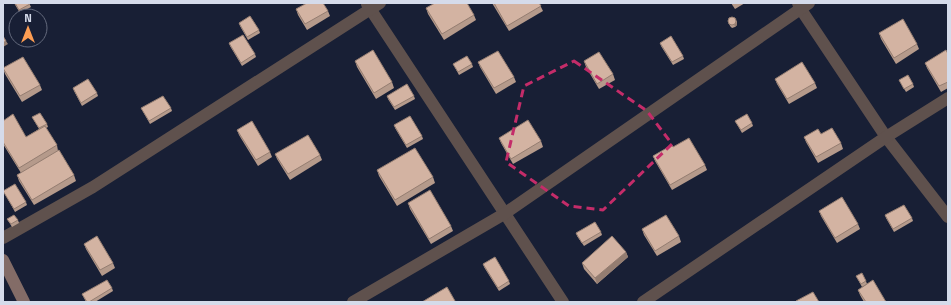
<svg xmlns="http://www.w3.org/2000/svg" width="951" height="305" font-family="'Titillium Web',sans-serif">
<style>
.lines{fill:none;stroke-linecap:round;stroke-linejoin:round}
.street{stroke:#5f514d;stroke-width:12}
.secondary{stroke:#836c67;stroke-width:12}
.wall{fill:#b59a8b}
.shaded-wall{fill:#947d71}
.building{fill:#d3b3a2;stroke:#947d71}
.marked{fill:none;stroke:#c42c69;stroke-width:3;stroke-dasharray:8 5;stroke-linejoin:round}
</style>
<rect width="100%" height="100%" fill="#181f35"/>
<g class="lines">
<g class="street">
<polyline points="798,3 800,8 886,137 948,217"/>
<polyline points="367,4 563,302"/>
<polyline points="3,238 93,187 380,3"/>
<polyline points="353,302 504,214 809,3"/>
<polyline points="643,302 886,137 948,98"/>
</g>
<polyline class="secondary" points="3,260 24,302"/>
</g>
<g class="wall">
<polygon points="14,3 29,3 31,7 20,13"/>
<polygon points="492,3 539,3 543,11 509,31"/>
<polygon points="731,3 745,3 735,9"/>
<polygon points="426,8 474,15 476,20 444,40 428,14"/>
<polygon points="296,9 328,11 330,16 307,30 298,15"/>
<polygon points="737,21 737,25 735,27 732,28 730,26 729,23"/>
<polygon points="239,23 259,30 260,33 248,40 240,26"/>
<polygon points="879,33 917,44 919,49 896,64 881,39"/>
<polygon points="229,43 255,54 256,57 242,66 230,46"/>
<polygon points="660,43 683,56 684,59 673,65 661,46"/>
<polygon points="948,54 948,88 941,92 927,68 925,63"/>
<polygon points="355,61 392,82 394,88 376,99 357,67"/>
<polygon points="584,61 613,74 615,80 599,89 586,67"/>
<polygon points="478,62 514,77 516,82 496,94 480,67"/>
<polygon points="453,64 472,64 473,67 459,75"/>
<polygon points="3,68 40,85 42,90 22,102 5,74"/>
<polygon points="775,79 815,83 817,88 789,104 777,84"/>
<polygon points="899,80 913,84 914,87 906,92"/>
<polygon points="73,88 97,93 98,96 82,106 74,91"/>
<polygon points="387,96 414,96 415,99 395,110 388,99"/>
<polygon points="141,108 171,108 172,111 150,124"/>
<polygon points="32,117 47,124 48,127 46,128 57,145 58,151 74,175 76,181 34,205 19,181 17,175 21,173 3,144 3,121 26,137 39,129"/>
<polygon points="735,121 752,123 753,126 742,133"/>
<polygon points="394,125 422,136 423,139 407,148 395,128"/>
<polygon points="237,130 270,152 272,157 258,166 239,135"/>
<polygon points="821,134 841,143 843,149 818,163 806,142 804,137"/>
<polygon points="499,138 541,141 543,147 513,164 501,143"/>
<polygon points="673,147 705,165 707,170 672,190 655,161 653,156"/>
<polygon points="275,154 320,155 322,160 290,180 277,159"/>
<polygon points="377,170 433,177 435,183 397,206 379,176"/>
<polygon points="3,191 26,202 27,205 15,212 5,194"/>
<polygon points="408,203 451,226 453,231 431,244 410,209"/>
<polygon points="819,211 858,224 860,229 837,243 821,216"/>
<polygon points="885,215 912,218 913,221 894,232 886,218"/>
<polygon points="7,219 18,220 19,223 12,227"/>
<polygon points="642,229 679,236 681,242 657,256 644,235"/>
<polygon points="601,232 602,235 584,246 577,236 576,233"/>
<polygon points="84,244 113,263 115,268 102,276 86,249"/>
<polygon points="626,252 628,257 597,284 584,269 582,263"/>
<polygon points="483,264 509,281 510,284 499,291 484,267"/>
<polygon points="856,276 866,281 867,284 862,287"/>
<polygon points="112,288 113,291 95,302 86,302 82,294"/>
<polygon points="858,290 886,302 864,302 860,295"/>
</g>
<g class="shaded-wall">
<polygon points="736,18 737,25 735,27 734,24"/>
<polygon points="6,41 8,44 3,47 3,43"/>
<polygon points="626,252 628,257 597,284 595,278"/>
</g>
<g class="building">
<polygon points="15,3 29,3 30,4 19,10"/>
<polygon points="307,3 323,3 328,11 305,24 296,9"/>
<polygon points="435,3 467,3 474,15 442,34 426,8"/>
<polygon points="494,3 539,3 541,6 507,26"/>
<polygon points="250,16 259,30 247,37 239,23"/>
<circle cx="732" cy="21" r="4"/>
<polygon points="903,19 917,44 894,58 879,33"/>
<polygon points="243,35 255,54 241,63 229,43"/>
<polygon points="3,36 6,41 3,43"/>
<polygon points="671,36 683,56 672,62 660,43"/>
<polygon points="373,50 392,82 374,93 355,61"/>
<polygon points="946,50 948,54 948,82 939,86 925,63"/>
<polygon points="498,51 514,77 494,88 478,62"/>
<polygon points="599,52 613,74 597,84 584,61"/>
<polygon points="467,56 472,64 458,72 453,64"/>
<polygon points="23,57 40,85 20,96 3,68"/>
<polygon points="802,62 815,83 787,99 775,79"/>
<polygon points="908,75 913,84 904,89 899,80"/>
<polygon points="88,79 97,93 81,103 73,88"/>
<polygon points="407,84 414,96 394,107 387,96"/>
<polygon points="163,96 171,108 149,121 141,108"/>
<polygon points="40,113 47,124 39,128 32,117"/>
<polygon points="13,114 26,137 45,126 57,145 19,168 3,142 3,121"/>
<polygon points="747,114 752,123 741,130 735,121"/>
<polygon points="410,116 422,136 406,145 394,125"/>
<polygon points="528,120 541,141 511,159 499,138"/>
<polygon points="252,121 270,152 256,160 237,130"/>
<polygon points="832,128 841,143 816,157 804,137 818,129 821,134"/>
<polygon points="308,135 320,155 288,174 275,154"/>
<polygon points="689,138 705,165 670,185 653,156 672,145 673,147"/>
<polygon points="415,148 433,177 395,200 377,170"/>
<polygon points="59,150 74,175 32,200 17,175"/>
<polygon points="15,184 26,202 14,209 3,191"/>
<polygon points="430,190 451,226 429,239 408,203"/>
<polygon points="842,197 858,224 835,238 819,211"/>
<polygon points="904,205 912,218 893,229 885,215"/>
<polygon points="14,215 18,220 11,224 7,219"/>
<polygon points="666,215 679,236 655,251 642,229"/>
<polygon points="595,222 601,232 582,243 576,233"/>
<polygon points="97,236 113,263 100,270 84,244"/>
<polygon points="612,236 626,252 595,278 582,263"/>
<polygon points="495,257 509,281 498,288 483,264"/>
<polygon points="862,273 866,281 861,284 856,276"/>
<polygon points="107,280 112,288 89,302 87,302 82,294"/>
<polygon points="873,280 886,302 866,302 858,290"/>
<polygon points="447,287 455,301 454,302 422,302"/>
<polygon points="813,292 819,302 796,302 796,301"/>
</g>
<path class="marked" d="M574 61 647 111 672 144 603 210 569 206 506 162 524 86Z"/>
<rect width="951" height="305" fill="none" stroke="#d5dbea" stroke-width="8"/>
<g transform="translate(28 28)"><circle r="19" fill="#181f35" stroke="#646a7d"/>
<path d="M0-3L7 15L0 10L-7 15Z" fill="#fc9d53"/>
<text y="-6" font-size="11" font-weight="bold" text-anchor="middle" fill="#d5dbea">N</text>
</g>
</svg>
